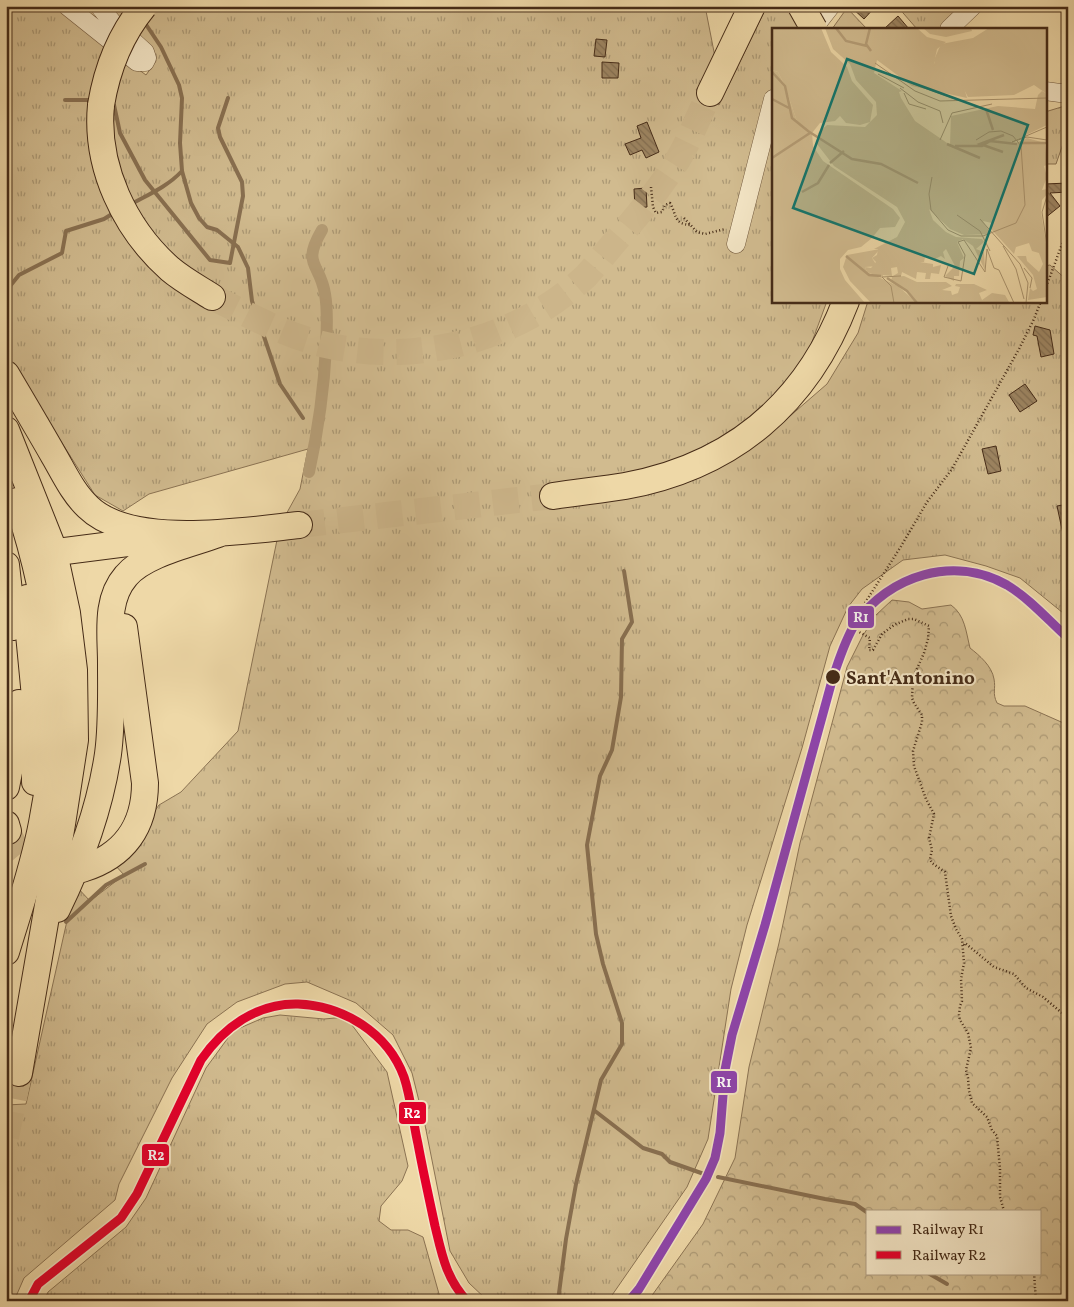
<svg xmlns="http://www.w3.org/2000/svg" width="1074" height="1307" font-family="Vollkorn,serif">
<style>
.grass{fill:url(#grass-tufts);stroke:#8b7353}
.forest{fill:url(#forest-crowns);stroke:#8b7353;fill-rule:evenodd}
.lines{fill:none;stroke-linecap:round;stroke-linejoin:round}
.stream{stroke:#886f50;stroke-width:4}
.canal{stroke:#b59d76;stroke-width:12}
.building{fill:url(#building-back-hatch);stroke:#452b17}
.highway-tunnel{stroke:#ccb58a;stroke-width:26;stroke-dasharray:26 13;stroke-linecap:butt}
.minor-casing{stroke:#6f563b;stroke-width:19}
.highway-casing{stroke:#452b17;stroke-width:28}
.path{stroke:#452b17;stroke-width:2.5;stroke-dasharray:1 2.5;stroke-linecap:butt}
.minor{stroke:#f4e6c6;stroke-width:18}
.highway{stroke:#eed8a7;stroke-width:26}
.highway-bridge-casing{stroke:#452b17;stroke-width:28;stroke-linecap:butt}
.highway-bridge{stroke:#eed8a7;stroke-width:26}
.rail-1-casing{stroke:#f4e6c6;stroke-width:12}
.rail-2-casing{stroke:#f4e6c6;stroke-width:12}
.rail-1{stroke:#8e44ad;stroke-width:9}
.rail-2{stroke:#e4002b;stroke-width:9}
.stop-dot{fill:#452b17;stroke:#f4e6c6;stroke-width:2}
.labels{text-anchor:middle;stroke-width:4;stroke-linejoin:round;paint-order:stroke}
.stop-label{font-size:19px;font-weight:bold;fill:#452b17;stroke:#f4e6c6;text-anchor:start}
.inset-river{fill:none;stroke:#b59d76;stroke-width:2.5}
.inset-road{fill:none;stroke:#aa936d;stroke-width:1}
.view{fill:#0f766e;fill-opacity:0.15;stroke:#0f766e;stroke-width:2.5}
.inset-edge{fill:none;stroke:#452b17;stroke-width:2.5}
.line-badge{stroke:#f4e6c6;stroke-width:2}
.badge-label{font-size:14px;text-anchor:middle;font-weight:bold;fill:#fff}
</style>
<defs>
<pattern id="grass-tufts" width="24" height="20" patternUnits="userSpaceOnUse" patternTransform="scale(1.25)"><rect width="24" height="20" fill="#d1bb8f"/><path d="M3 7l-1-3M5 7V3M7 7l1-3M15 17l-1-3M17 17v-4M19 17l1-3" fill="none" stroke="#ab9874"/></pattern>
<pattern id="forest-crowns" width="20" height="18" patternUnits="userSpaceOnUse" patternTransform="scale(1.25)"><rect width="20" height="18" fill="#d1bb8f"/><path d="M2 6a3 3 0 1 1 6 0M12 15a3 3 0 1 1 6 0" fill="none" stroke="#ab9874"/></pattern>
<pattern id="building-back-hatch" width="6" height="6" patternUnits="userSpaceOnUse" patternTransform="scale(1.25)"><rect width="6" height="6" fill="#9d8562"/><path d="M-1 5l2 2M0 0l6 6M5-1l2 2" fill="none" stroke="#826d50"/></pattern>
</defs>
<rect width="100%" height="100%" fill="#eed8a7"/>
<filter id="stains"><feTurbulence type="fractalNoise" baseFrequency=".004" numOctaves="4"/><feColorMatrix values="0 0 0 0 .2 0 0 0 0 .09 0 0 0 0 .02 0 0 0 .5 -.17"/></filter>
<radialGradient id="worn" r=".72"><stop offset=".6" stop-color="#630" stop-opacity="0"/><stop offset="1" stop-color="#630" stop-opacity=".3"/></radialGradient>
<g class="grass">
<polygon points="6,6 64,6 72,20 146,75 156,61 153,49 106,6 705,6 716,62 696,90 719,105 767,6 789,6 800,29 773,29 773,301 827,301 805,361 755,418 712,447 660,466 556,489 543,488 539,495 541,503 550,509 667,489 767,436 827,384 858,333 868,301 1045,301 1045,266 1050,265 1068,281 1068,617 1020,578 986,566 945,555 903,560 862,589 848,607 830,646 802,748 747,925 731,989 708,1139 687,1187 608,1301 488,1301 469,1283 450,1251 425,1125 412,1073 393,1035 356,1003 307,982 285,984 237,1002 207,1024 172,1078 119,1184 115,1200 24,1278 14,1301 6,1301 6,1105 26,1104 75,885 90,901 124,875 115,865 159,805 181,792 238,731 277,540 284,518 300,489 308,449 149,494 123,511 95,495 6,355"/>
<polygon points="897,6 967,6 944,29 917,29"/>
<polygon points="847,8 867,29 832,29"/>
<polygon points="1068,105 1068,142 1064,141 1056,164 1045,164 1045,112"/>
<polygon points="17,831 6,883 6,836"/>
<polygon points="280,1015 324,1019 346,1017 387,1072 408,1166 402,1181 381,1206 379,1221 391,1230 408,1230 423,1237 441,1301 44,1301 48,1292 126,1227 146,1198 206,1068 233,1031 263,1018"/>
</g>
<path class="forest" d="M892 600 909 602 922 609 951 605C965 615 966 632 970 648 979 655 992 666 994 679 996 689 992 693 997 703L1004 706H1025L1068 725V1301H648L703 1224 735 1158 749 1067 779 943 800 843 847 667 862 637 876 615ZM868 1211H1040V1273H868Z"/>
<g class="lines">
<g class="stream">
<polyline points="143,20 161,47 179,85 182,98 180,143 182,171 191,203 199,218 207,227 217,230 238,247 248,268 252,301 280,384 303,418"/>
<polyline points="65,100 93,100"/>
<polyline points="112,104 114,105 120,133 145,180 210,260 230,263 243,196 242,182 220,137 218,128 228,98"/>
<path d="M135 202C152 193 169 185 182 171"/>
<polyline points="6,291 19,275 62,253 66,231 104,219 112,214"/>
<polyline points="66,922 106,885 145,864"/>
<polyline points="595,1111 643,1148 662,1154 670,1162 704,1174"/>
<polyline points="718,1177 825,1199 855,1204 868,1213"/>
<polyline points="928,1273 947,1284"/>
<polyline points="558,1301 566,1239 576,1184 601,1080 622,1044 622,1023 603,964 596,934 587,845 600,776 612,750 621,697 622,639 632,622 624,571"/>
</g>
<path class="canal" d="M309 472C318 431 324 389 326 347 327 330 328 311 325 294 320 262 301 266 322 230"/>
</g>
<g class="building">
<polygon points="850,6 876,6 864,19"/>
<polygon points="898,16 909,29 884,29"/>
<polygon points="596,39 607,40 605,57 594,56"/>
<polygon points="602,62 619,63 618,78 602,78"/>
<polygon points="647,122 659,152 646,158 642,150 630,155 625,144 641,138 637,126"/>
<polygon points="1068,183 1068,192 1050,193 1060,206 1045,218 1045,184"/>
<polygon points="646,188 647,207 635,208 634,189"/>
<polygon points="1035,326 1050,330 1054,354 1041,357 1037,336 1033,335"/>
<polygon points="1025,384 1037,401 1020,412 1009,395"/>
<polygon points="996,446 1001,471 988,474 982,449"/>
<polygon points="1068,504 1068,534 1063,534 1057,506"/>
</g>
<g class="lines">
<g class="highway-tunnel">
<path d="M212 297C249 315 286 336 326 345 417 366 518 340 586 276 595 266 604 255 613 244 635 219 657 192 675 164 688 145 699 114 710 93"/>
<polyline points="299,525 553,496"/>
<path d="M8 831C15 852 29 867 51 872"/>
<polyline points="6,1137 19,1073"/>
</g>
<g class="minor-casing">
<g id="minor">
<polyline points="67,6 137,62 145,62 147,58 145,52 113,23 99,6"/>
<polyline points="813,29 831,6"/>
<polyline points="949,29 973,6"/>
<polyline points="1045,91 1060,93 1068,92"/>
<polyline points="736,244 773,99"/>
</g>
</g>
<g class="highway-casing">
<g id="highway">
<polyline points="710,93 752,6"/>
<path d="M101 105C95 167 125 229 170 269 183 280 198 288 212 297"/>
<path d="M6 374C22 401 38 428 54 456 64 473 73 493 88 507 131 549 243 531 299 525"/>
<polyline points="6,430 53,548 67,613 74,670 75,740 62,824 19,1073"/>
<path d="M553 496C577 492 602 490 625 486 733 466 807 403 846 301"/>
<polyline points="65,551 151,540"/>
<polyline points="6,565 13,627"/>
<polyline points="27,598 27,613 35,697 35,782"/>
<polyline points="6,787 19,722 19,703"/>
<polyline points="6,824 8,831"/>
<path d="M82 869C124 856 145 827 145 783L124 627"/>
<path d="M57 909C81 860 100 808 108 754 112 725 111 694 111 663 111 634 105 600 126 576 144 554 191 544 218 534"/>
<path d="M6 952C19 909 34 866 42 823 65 710 53 609 17 501"/>
</g>
</g>
<g class="path">
<polyline points="615,6 618,6"/>
<path d="M651 187 653 207 656 213 662 212 665 205 670 203C677 215 673 224 691 225"/>
<polyline points="684,218 697,232 705,234 725,229"/>
<polyline points="1045,290 1068,228"/>
<polyline points="858,614 854,626 859,632 870,638 869,650 873,650 882,634 894,625 908,619 914,619 929,626 928,639 924,653 913,678 912,698 914,703 922,715 922,722 913,751 914,766 926,799 934,814 929,838 932,850 930,859 932,863 945,872 951,916 956,929 962,939 964,963 961,979 962,1001 960,1006 959,1015 960,1020 968,1033 971,1048 966,1070 968,1078 969,1091 972,1103 987,1117 992,1130 997,1136 1000,1169 1000,1197 1004,1211"/>
<polyline points="819,712 833,664 854,620 900,548 927,502 952,469 1019,349 1034,319 1041,301"/>
<polyline points="964,945 965,943 994,967 1014,974 1026,988 1043,997 1062,1013 1068,1016"/>
<polyline points="1034,1273 1036,1301"/>
</g>
<use href="#minor" class="minor"/>
<use href="#highway" class="highway"/>
<g class="highway-bridge-casing">
<g id="highway-bridge">
<polyline points="801,6 814,29"/>
<path d="M101 105C107 69 120 35 144 6"/>
</g>
</g>
<use href="#highway-bridge" class="highway-bridge"/>
<g class="rail-1-casing">
<path id="rail-1" d="M629 1301 639 1289 706 1179 715 1158 720 1133 725 1070 732 1035 765 925 833 677C839 660 845 640 855 624 889 575 954 555 1007 585 1030 599 1048 620 1068 638"/>
</g>
<g class="rail-2-casing">
<path id="rail-2" d="M29 1301 38 1284 121 1218 137 1194 201 1060C224 1027 257 1003 298 1004 344 1006 388 1033 404 1077 411 1098 413 1122 418 1144 423 1171 429 1198 435 1226 442 1255 446 1278 467 1301"/>
</g>
<use href="#rail-1" class="rail-1"/>
<use href="#rail-2" class="rail-2"/>
</g>
<circle class="stop-dot" cx="833" cy="677" r="8"/>
<g class="labels">
<g class="stop-label">
<text x="846" y="684">Sant'Antonino</text>
</g>
</g>
<g transform="translate(772 28)">
<rect width="275" height="275" fill="#eed8a7"/>
<path d="M0 0H49L59 24 75 39 80 53 101 77 98 94 88 97 74 95 68 88 63 93 48 95 40 105 26 96 12 56 6 44 0 42ZM53 0H145L155 9 174 14 165 21 162 35 191 56 195 70 140 58 105 32 102 45 130 63 127 64 129 70 143 93 178 117 179 88 226 78 263 81 266 67 270 63 275 66V97L239 114 242 116 255 110 273 115 275 137 272 138 275 149 270 162 275 161V166L270 172 269 184 275 222V269L256 272 258 260 261 263 265 261 261 247 245 228H254L255 233 267 244 271 236 267 225 260 223 257 215 244 219 242 226 220 202V195L211 193 219 206 192 207 178 201 157 181 161 192 174 204 184 209 210 211 212 214 204 221 212 224 213 242 201 218 191 211 185 214 192 230 188 233 187 248H182V253L173 248 183 238 174 221 171 224 173 231 169 228 163 231 153 229 152 234H148L161 236V239L169 237 167 246 159 245 158 251H153L154 245 145 244 144 251 130 244 129 248H121L126 245 125 239 119 240 120 248 111 247 110 250 95 244 93 239 99 240 104 234 100 230 105 227 106 221H102L125 209 133 194 125 179 62 138 45 116 46 105 55 97 93 99 105 87 104 74 84 52 78 36 61 21ZM151 0H199L200 3 174 9 158 6ZM132 248 145 254H174L180 258 170 262 179 263 180 267 186 265 188 259 183 258 184 256H202L215 262 207 265 210 272 220 265 233 267 237 274 145 275 137 264 119 254 120 249Z" fill="#d1bb8f"/>
<path d="M217 0H275V66L262 57 242 67 196 69 188 54 164 49 162 32 169 16 201 10ZM0 42 6 44 12 56 26 96 40 105 41 118 51 133 121 181 128 190 123 199 108 200 100 210 89 219 76 222 68 231V241L73 252 93 275H0ZM108 221 100 230 105 238 93 239 95 244 126 258 145 275H99L78 253 71 239 75 227Z" fill="#d1bb8f"/>
<path class="inset-river" d="M64 0 74 13 95 18M98 0 94 16 99 23M0 44 13 58 20 90 36 103 80 131 109 136 146 155M0 71 17 80M214 81 221 102M248 115H275M175 116 208 130M183 118H210L218 113 245 116M231 124 208 116 232 107M0 130 38 105M58 135 72 123M30 164 46 155 57 137M74 228 97 247 109 248M115 250 135 263 145 275"/>
<path class="inset-road" d="M103 35 143 63 168 73 275 70M106 46 132 60M141 56 183 71M128 60 146 74 168 83 171 95M132 65 137 76 154 81M275 99 240 114 255 109 275 112M168 112 180 85 220 76M160 149 157 166 159 182 176 202 189 208H211L244 195 253 177 249 118 241 108 229 103 217 104 204 112M275 168 270 184 275 218M185 187 208 203 218 223M208 191 248 236 256 255 254 275M231 218 244 241 252 271M176 238 172 249 189 253 193 227 186 214 192 212 213 244 215 221 222 240 227 242 242 275M252 240 260 250 258 260M122 275 119 258 110 249 129 248"/>
<path class="view" d="M75 31 256 97 202 246 21 180Z"/>
<rect width="275" height="275" class="inset-edge"/>
</g>
<g class="line-badge">
<rect x="847" y="605" width="28" height="24" rx="5" fill="#8e44ad"/>
<rect x="710" y="1070" width="28" height="24" rx="5" fill="#8e44ad"/>
<rect x="398" y="1101" width="29" height="24" rx="5" fill="#e4002b"/>
<rect x="141" y="1143" width="29" height="24" rx="5" fill="#e4002b"/>
</g>
<g class="badge-label">
<text x="861" y="622">R1</text>
<text x="724" y="1087">R1</text>
<text x="412" y="1118">R2</text>
<text x="156" y="1160">R2</text>
</g>
<rect width="1074" height="1307" fill="none" stroke="#eed8a7" stroke-width="25"/>
<rect x="8" y="8" width="1059" height="1292" fill="none" stroke="#452b17" stroke-width="2.5"/>
<rect x="12" y="12" width="1049" height="1282" fill="none" stroke="#452b17"/>
<rect x="866" y="1210" width="175" height="65" fill="#f4e6c6" stroke="#ae9b80"/>
<rect x="876" y="1226" width="25" height="8" fill="#8e44ad" stroke="#ae9b80"/>
<text x="912" y="1234" font-size="15" fill="#452b17">Railway R1</text>
<rect x="876" y="1251" width="25" height="8" fill="#e4002b" stroke="#ae9b80"/>
<text x="912" y="1260" font-size="15" fill="#452b17">Railway R2</text>
<rect width="100%" height="100%" filter="url(#stains)"/>
<rect width="100%" height="100%" fill="url(#worn)"/>
</svg>
